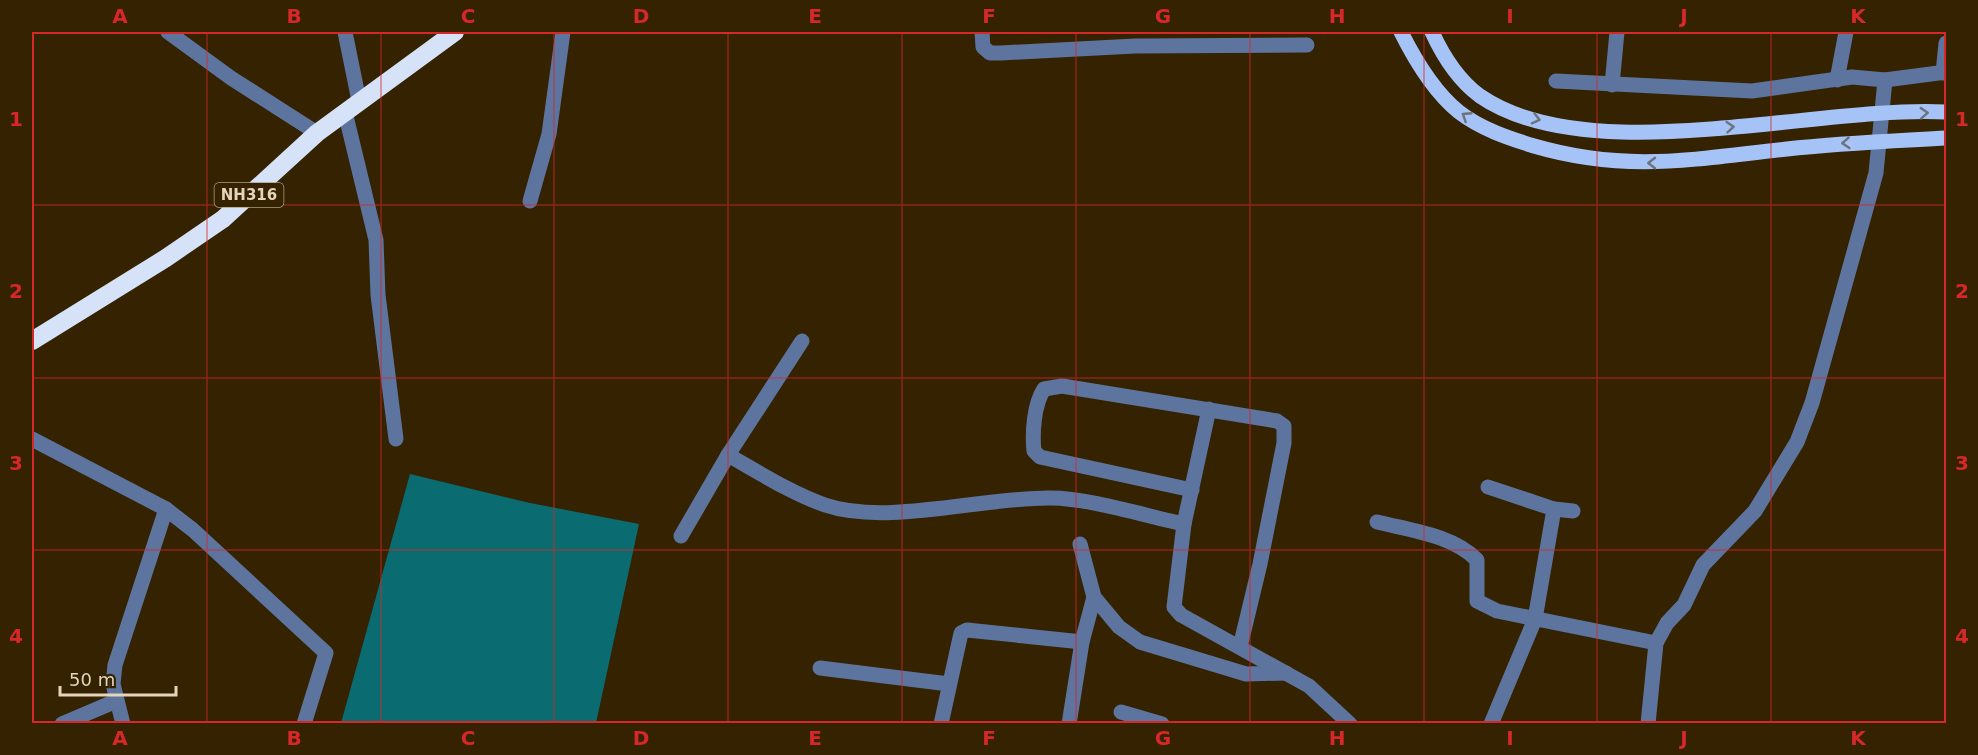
<svg xmlns="http://www.w3.org/2000/svg" width="1978" height="755" font-family="'DejaVu Sans',sans-serif">
<style>
.water{fill:#0a6b71}
.lines{fill:none;stroke-linecap:round;stroke-linejoin:round}
.minor{stroke:#5c749e;stroke-width:15}
.highway{stroke:#d6e2f7;stroke-width:18}
.major-bridge{stroke:#a6c3f8;stroke-width:15}
.oneway{stroke:#6d727c}
.grid{fill:none;stroke:#d62828;stroke-width:1.5;stroke-opacity:0.55}
.labels{text-anchor:middle;stroke-width:6;stroke-linejoin:round;paint-order:stroke}
.shield{fill:#342200;stroke:#ae9f83;stroke-width:1.5}
.shield-label{font-size:15px;font-weight:bold;fill:#e3d4bb}
.neatline{fill:none;stroke:#d62828;stroke-width:2}
.grid-label{font-size:20px;text-anchor:middle;font-weight:bold;fill:#d62828}
</style>
<rect width="100%" height="100%" fill="#342200"/>
<polygon class="water" points="410,474 530,503 639,524 596,723 341,723"/>
<g class="lines">
<g class="minor">
<polyline points="168,32 231,78 317,133"/>
<polyline points="345,32 359,101"/>
<polyline points="982,32 983,47 990,53 1001,53 1135,46 1307,45"/>
<polyline points="1943,73 1946,43"/>
<polyline points="1837,80 1846,32"/>
<polyline points="1556,81 1752,91 1852,77 1885,80"/>
<polyline points="1612,85 1617,32"/>
<polyline points="345,112 376,240 378,295 396,439"/>
<polyline points="530,201 549,134 563,32"/>
<polyline points="1209,409 1184,524 1174,607 1181,615 1309,686 1350,724"/>
<polyline points="32,439 166,509 193,530 326,653 304,724"/>
<path d="M728 455C760 473 791 493 825 505 887 526 983 497 1051 498 1088 498 1146 516 1184 524"/>
<polyline points="1488,487 1554,509 1573,511"/>
<path d="M1192 490 1040 457 1034 451C1032 433 1034 404 1044 389L1062 386 1277 421 1284 426V443L1260 564 1240 647"/>
<path d="M1377 522C1409 530 1453 535 1477 560V601L1497 611 1656 643"/>
<polyline points="681,536 728,455 802,341"/>
<polyline points="1080,544 1094,597 1119,627 1140,642 1246,674 1286,673"/>
<polyline points="820,668 949,684"/>
<polyline points="1121,712 1162,724"/>
<polyline points="62,724 116,701"/>
<polyline points="123,724 113,684 115,665 166,509"/>
<polyline points="941,724 961,633 967,630 1082,642"/>
<polyline points="1069,724 1082,642 1094,597"/>
<polyline points="1491,724 1535,619 1554,509"/>
<polyline points="1648,724 1656,643 1667,623 1684,605 1703,565 1755,511 1797,442 1812,403 1876,173 1885,80 1946,72"/>
</g>
<polyline class="highway" points="32,341 166,258 223,219 317,133 455,32"/>
<g class="major-bridge">
<path d="M1401 32C1415 60 1434 92 1459 112 1481 129 1508 138 1534 146 1627 173 1694 159 1787 149 1840 143 1893 141 1946 138"/>
<path d="M1432 32C1443 56 1458 80 1480 96 1589 171 1817 105 1946 112"/>
</g>
</g>
<defs><path id="oneway-chevron" d="M-2-3.5L2.5 0L-2 3.5" fill="none" stroke-width="1.6" stroke-linecap="round" stroke-linejoin="round" transform="scale(1.5)"/></defs>
<g class="oneway">
<use href="#oneway-chevron" transform="translate(1924 113) rotate(-3)"/>
<use href="#oneway-chevron" transform="translate(1466 116) rotate(-147)"/>
<use href="#oneway-chevron" transform="translate(1536 119) rotate(14)"/>
<use href="#oneway-chevron" transform="translate(1730 127) rotate(-5)"/>
<use href="#oneway-chevron" transform="translate(1846 143) rotate(176)"/>
<use href="#oneway-chevron" transform="translate(1652 163) rotate(180)"/>
</g>
<path class="grid" d="M207 32V724M381 32V724M554 32V724M728 32V724M902 32V724M1076 32V724M1250 32V724M1424 32V724M1597 32V724M1771 32V724M32 205H1946M32 378H1946M32 550H1946"/>
<g class="labels">
<rect class="shield" x="214.5" y="183" width="69" height="24" rx="4.5"/>
<g class="shield-label">
<text x="249" y="200">NH316</text>
</g>
</g>
<rect width="1978" height="755" fill="none" stroke="#342200" stroke-width="66"/>
<path d="M60 686v9h116v-9" fill="none" stroke="#e3d4bb" stroke-width="3"/>
<text x="69" y="686" font-size="18" fill="#e3d4bb" stroke="#342200" stroke-width="4.5" paint-order="stroke">50 m</text>
<rect x="33" y="33" width="1912" height="689" class="neatline"/>
<g class="grid-label">
<text x="120" y="23">A</text>
<text x="294" y="23">B</text>
<text x="468" y="23">C</text>
<text x="641" y="23">D</text>
<text x="815" y="23">E</text>
<text x="989" y="23">F</text>
<text x="1163" y="23">G</text>
<text x="1337" y="23">H</text>
<text x="1510" y="23">I</text>
<text x="1684" y="23">J</text>
<text x="1858" y="23">K</text>
<text x="16" y="126">1</text>
<text x="1962" y="126">1</text>
<text x="16" y="298">2</text>
<text x="1962" y="298">2</text>
<text x="16" y="470">3</text>
<text x="1962" y="470">3</text>
<text x="16" y="643">4</text>
<text x="1962" y="643">4</text>
<text x="120" y="745">A</text>
<text x="294" y="745">B</text>
<text x="468" y="745">C</text>
<text x="641" y="745">D</text>
<text x="815" y="745">E</text>
<text x="989" y="745">F</text>
<text x="1163" y="745">G</text>
<text x="1337" y="745">H</text>
<text x="1510" y="745">I</text>
<text x="1684" y="745">J</text>
<text x="1858" y="745">K</text>
</g>
</svg>
